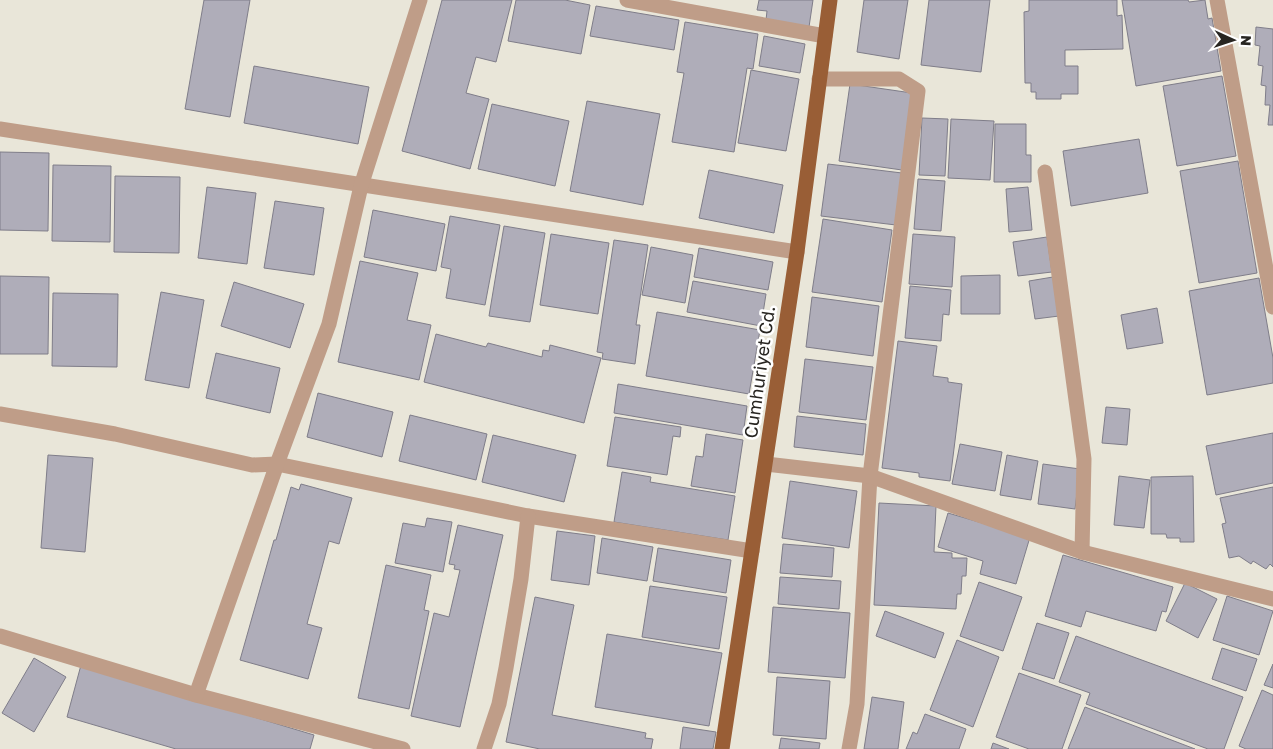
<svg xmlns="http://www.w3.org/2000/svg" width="1273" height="749" font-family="'Golos Text',sans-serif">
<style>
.building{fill:#afadb9;stroke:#7f7d89}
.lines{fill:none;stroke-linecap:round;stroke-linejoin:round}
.minor{stroke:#bf9d88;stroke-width:15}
.major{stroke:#995e36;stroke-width:15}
.labels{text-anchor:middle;stroke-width:5;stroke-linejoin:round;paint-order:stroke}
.street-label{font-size:18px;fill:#272521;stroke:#fff}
</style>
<rect width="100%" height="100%" fill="#e9e6d9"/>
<g class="building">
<polygon points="204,0 250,0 230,117 185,109"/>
<polygon points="442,0 512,0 496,62 476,57 466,93 489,99 470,169 402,151"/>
<polygon points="516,0 565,0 590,5 581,54 508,41"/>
<polygon points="759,0 813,0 809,27 766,20 767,11 757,10"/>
<polygon points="864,0 908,0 899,59 857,52"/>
<polygon points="929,0 990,0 981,72 921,65"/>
<polygon points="1029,0 1117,0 1117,16 1122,15 1123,49 1065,50 1065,66 1078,66 1078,94 1061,94 1061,99 1036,99 1036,92 1031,92 1031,83 1025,83 1024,12 1029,11"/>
<polygon points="1122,0 1188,0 1189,2 1205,0 1208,19 1212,18 1221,71 1136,86"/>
<polygon points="596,6 679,20 674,50 590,36"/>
<polygon points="685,22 758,34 753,69 747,68 734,152 672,142 684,73 677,72"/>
<polygon points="1256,27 1273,29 1273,125 1268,125 1270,105 1265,105 1266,86 1261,85 1263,66 1258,65 1260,46 1255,45"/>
<polygon points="764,36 805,44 800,73 759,66"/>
<polygon points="254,66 369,87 358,144 244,123"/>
<polygon points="751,70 799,79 786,151 738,143"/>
<polygon points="1222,76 1236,156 1177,166 1163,86"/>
<polygon points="850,84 912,93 902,170 839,161"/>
<polygon points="587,101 660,114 643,205 570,191"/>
<polygon points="492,104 569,121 555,186 478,169"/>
<polygon points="922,118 948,119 945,176 919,175"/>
<polygon points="951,119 994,121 990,180 948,178"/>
<polygon points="995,124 1026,124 1026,155 1031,155 1031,182 994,182"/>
<polygon points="1139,139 1148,193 1071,206 1063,151"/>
<polygon points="0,152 49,153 48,231 0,230"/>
<polygon points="1238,161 1257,273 1199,283 1180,171"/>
<polygon points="828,164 902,173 896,225 821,216"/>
<polygon points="53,165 111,166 110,242 52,241"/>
<polygon points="709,170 783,185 774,233 699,218"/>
<polygon points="115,176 180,177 179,253 114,252"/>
<polygon points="918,179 945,181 941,231 914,229"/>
<polygon points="207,187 256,193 247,264 198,258"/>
<polygon points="1028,187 1032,230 1009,232 1006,189"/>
<polygon points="275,201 324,208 314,275 264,268"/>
<polygon points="373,210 445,224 436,271 364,257"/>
<polygon points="450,216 500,225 485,305 446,298 451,269 441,267"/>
<polygon points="823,219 892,230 882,302 812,292"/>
<polygon points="504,226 545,233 530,322 489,316"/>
<polygon points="551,234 609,243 598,314 540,305"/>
<polygon points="913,234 955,237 952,287 909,284"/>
<polygon points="1047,237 1052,272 1018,276 1013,242"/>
<polygon points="614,240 648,245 636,325 640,325 635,364 602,359 603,353 597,352"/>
<polygon points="651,247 693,255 685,303 642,295"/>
<polygon points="699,248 773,262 768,290 694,277"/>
<polygon points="360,261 418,273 407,320 431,325 419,380 338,362"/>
<polygon points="1000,275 1000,314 961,314 961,276"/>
<polygon points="0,276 49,277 48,354 0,354"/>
<polygon points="1053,277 1059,316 1035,319 1029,281"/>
<polygon points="1259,278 1273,358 1273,383 1207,395 1189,291"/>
<polygon points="693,281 766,294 761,326 687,312"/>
<polygon points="234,282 304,304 290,348 221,326"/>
<polygon points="910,286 951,290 949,315 943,314 941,341 905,338"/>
<polygon points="161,292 204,300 189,388 145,380"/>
<polygon points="53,293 118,294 117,367 52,366"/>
<polygon points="812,297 879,306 873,356 806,347"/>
<polygon points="1157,308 1163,343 1127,349 1121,315"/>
<polygon points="657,312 760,330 749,394 646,376"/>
<polygon points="436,334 486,347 488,343 542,357 543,350 549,351 550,345 601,358 584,423 424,382"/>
<polygon points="898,341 937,346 933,376 948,378 948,382 962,384 950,481 919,477 919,473 882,468"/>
<polygon points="216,353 280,368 270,413 206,398"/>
<polygon points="805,359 873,367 866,420 799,412"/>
<polygon points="618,384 747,406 743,435 614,413"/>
<polygon points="318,393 393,412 382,457 307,437"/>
<polygon points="1106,407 1130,409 1127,445 1102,443"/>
<polygon points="410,415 487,434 476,480 399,461"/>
<polygon points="797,416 866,424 863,455 794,447"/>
<polygon points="615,417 681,427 680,437 673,436 667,475 607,466"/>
<polygon points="1273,433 1273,483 1216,495 1206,446"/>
<polygon points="706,434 743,440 735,493 691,486 696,456 703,457"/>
<polygon points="493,435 576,455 564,502 482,482"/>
<polygon points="960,444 1002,452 995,491 952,484"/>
<polygon points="48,455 93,458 85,552 41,548"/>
<polygon points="1007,455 1038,461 1031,500 1000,495"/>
<polygon points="1043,464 1080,469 1075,509 1038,504"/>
<polygon points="622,472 651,477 650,482 735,496 728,540 614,522"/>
<polygon points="1119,476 1150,480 1144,528 1114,525"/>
<polygon points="1193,476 1194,542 1180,542 1180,538 1167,538 1166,534 1151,534 1151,477"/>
<polygon points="790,481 857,491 849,548 782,538"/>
<polygon points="301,484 352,498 339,544 329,541 307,624 322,628 308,679 240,660 274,540 276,540 291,487 299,490"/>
<polygon points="1273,487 1273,567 1270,564 1266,569 1253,561 1251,564 1239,556 1229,558 1222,524 1226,523 1220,498"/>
<polygon points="879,503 936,506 934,552 952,553 952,558 967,558 966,576 962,576 961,594 957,594 956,609 874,605"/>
<polygon points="948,513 1030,537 1016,584 980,574 983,561 938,547"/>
<polygon points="427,518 452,522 443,572 395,563 403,523 425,527"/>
<polygon points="458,525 503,535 460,727 411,716 434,613 449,617 460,570 454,569 455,565 449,564"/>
<polygon points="557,531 595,536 589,585 551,580"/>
<polygon points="602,538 653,547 647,581 597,573"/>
<polygon points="783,544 834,548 832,577 780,573"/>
<polygon points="658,548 731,560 726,593 653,581"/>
<polygon points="1063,555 1173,587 1166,612 1162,611 1156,631 1086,611 1081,627 1045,616"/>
<polygon points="386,565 431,575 424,610 429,611 409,709 358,698"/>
<polygon points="780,577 841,581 839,609 778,604"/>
<polygon points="979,582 1022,597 1003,651 960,636"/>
<polygon points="1185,583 1217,599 1198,638 1166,621"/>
<polygon points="650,586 727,597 719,649 642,637"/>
<polygon points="1227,596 1273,611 1259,655 1213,640"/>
<polygon points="535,597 574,605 552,715 646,733 645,738 653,739 651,749 540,749 506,742"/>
<polygon points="773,607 850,613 845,678 768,672"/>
<polygon points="885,611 944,633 935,658 876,636"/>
<polygon points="1037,623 1069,633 1054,679 1022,669"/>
<polygon points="607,634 722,653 709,726 595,707"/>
<polygon points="1076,636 1243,697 1224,749 1208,749 1086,704 1090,693 1059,682"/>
<polygon points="957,640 999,657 973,727 930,710"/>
<polygon points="1222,648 1257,659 1246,691 1212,679"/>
<polygon points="34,658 66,677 34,732 2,713"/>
<polygon points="1273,664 1273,688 1264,685"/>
<polygon points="81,665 314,735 310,749 176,749 67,717"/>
<polygon points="1019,673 1081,695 1062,749 1029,749 996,737"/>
<polygon points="777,677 830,681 826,739 773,735"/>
<polygon points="1262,690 1273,695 1273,749 1246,749 1239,746"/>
<polygon points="872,697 904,702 898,749 864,749"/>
<polygon points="1085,707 1195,749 1068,749"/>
<polygon points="925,714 966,729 959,749 906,749 913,732 917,734"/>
<polygon points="683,727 716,732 713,749 680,749"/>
<polygon points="781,738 820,743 819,749 779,749"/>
<polygon points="993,743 1009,749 991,749"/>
</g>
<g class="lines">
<g class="minor">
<polyline points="627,0 825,36"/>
<polyline points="1217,0 1273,307"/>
<polyline points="819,79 899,79 918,91 870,476 857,704 849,749"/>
<polyline points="0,129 797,252"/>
<polyline points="1045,172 1084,459 1082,552"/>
<polyline points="0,414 115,434 252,465 277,464 528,516 752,551"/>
<polyline points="766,464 870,476 1082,552 1273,599"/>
<polyline points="0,636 196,695 403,749"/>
<polyline points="196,695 277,464 329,324 361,186 420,0"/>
<polyline points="484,749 499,704 506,668 521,579 528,516"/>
</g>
<polyline class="major" points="722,749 797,252 830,0"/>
</g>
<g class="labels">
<g class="street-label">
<text transform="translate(760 372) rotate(-82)" y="6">Cumhuriyet Cd.</text>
</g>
</g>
<g transform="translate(1233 40) rotate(93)" stroke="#ffffff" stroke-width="4" paint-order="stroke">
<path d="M0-4L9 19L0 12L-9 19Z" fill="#272521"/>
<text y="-8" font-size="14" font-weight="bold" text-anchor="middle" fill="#272521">N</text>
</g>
</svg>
